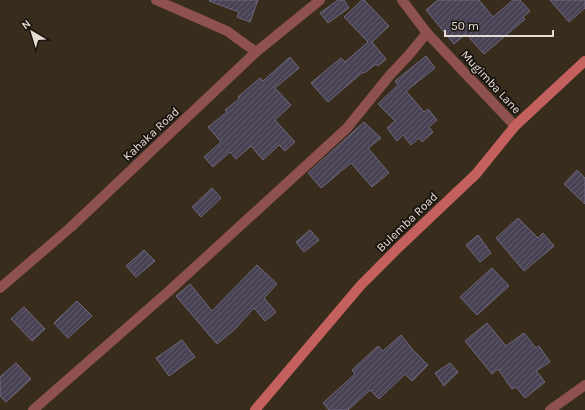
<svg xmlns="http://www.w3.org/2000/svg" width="585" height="410" font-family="Karla,sans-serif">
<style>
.building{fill:url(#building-hatch);stroke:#6e687b}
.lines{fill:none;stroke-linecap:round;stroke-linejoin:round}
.street{stroke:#8f514e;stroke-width:10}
.secondary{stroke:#c4615e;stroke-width:10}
.labels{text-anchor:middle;stroke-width:4;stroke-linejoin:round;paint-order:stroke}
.street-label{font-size:12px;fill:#e5ddd4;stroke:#1b150f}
</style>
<defs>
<pattern id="building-hatch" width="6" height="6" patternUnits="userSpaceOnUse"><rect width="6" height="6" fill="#484254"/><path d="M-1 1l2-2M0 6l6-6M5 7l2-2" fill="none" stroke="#625d6c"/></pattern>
</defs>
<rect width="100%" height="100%" fill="#382c1d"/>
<g class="building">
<polygon points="210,0 258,0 250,22 237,17 239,12 209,1"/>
<polygon points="338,0 344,0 349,8 328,23 320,13"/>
<polygon points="362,0 364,0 389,26 372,42 386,59 378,66 376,64 364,73 363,72 328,102 311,83 341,58 345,62 368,42 344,17"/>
<polygon points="438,0 479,0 493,17 513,0 520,0 530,11 523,17 525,19 484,54 466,34 454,44 426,10"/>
<polygon points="550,0 585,0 585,8 569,22"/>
<polygon points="426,56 435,68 406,91 424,112 428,109 437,120 429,127 433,132 422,142 419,138 411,145 403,135 397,141 387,128 395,121 378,104 398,85 395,81"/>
<polygon points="290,57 299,68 275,88 291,105 275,120 295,142 285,151 279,145 263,160 251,146 236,159 230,152 213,167 204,157 221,142 208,127 227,112 225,110 239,99 238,97 260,78 263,81"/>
<polygon points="364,122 381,138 368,148 389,173 372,187 351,163 321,188 308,173"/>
<polygon points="577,170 585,178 585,204 564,184"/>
<polygon points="212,188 221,198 201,217 192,207"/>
<polygon points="518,218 538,238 543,233 554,246 524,271 496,238"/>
<polygon points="310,230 319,240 304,252 296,242"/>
<polygon points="478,235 491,253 480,262 466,245"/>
<polygon points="144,250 155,261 136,277 126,266"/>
<polygon points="257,265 277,284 264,298 276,312 265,321 254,308 234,330 217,344 176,296 190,284 212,311"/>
<polygon points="492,268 509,286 477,315 460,297"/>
<polygon points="77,301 92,316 68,338 54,323"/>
<polygon points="24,307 45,329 32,341 11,319"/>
<polygon points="487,323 506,346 524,333 536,348 539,346 550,362 536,371 545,382 525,398 516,387 512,389 498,369 492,374 465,341"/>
<polygon points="401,335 413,350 428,365 412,381 405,374 379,399 370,390 348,410 329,410 323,403 355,374 352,370 378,346 383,351"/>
<polygon points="182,340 195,357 169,376 156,358"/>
<polygon points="16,363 31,379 6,402 0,396 0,377"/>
<polygon points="450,363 458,372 444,386 435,373"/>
</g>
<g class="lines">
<g class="street">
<polyline points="156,0 227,31 256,52"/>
<polyline points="402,0 427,33 515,126"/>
<polyline points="0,288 71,227 256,52 320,0"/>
<polyline points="33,410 169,291 347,128 390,75 408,56 427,33"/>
<polyline points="550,410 585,385"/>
</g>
<polyline class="secondary" points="255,410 361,285 399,247 476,174 515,126 585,61"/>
</g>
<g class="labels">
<g class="street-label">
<text transform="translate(491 82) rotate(47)" y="4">Mugimba Lane</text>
<text transform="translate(151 134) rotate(-43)" y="4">Kahaka Road</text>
<text transform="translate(407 222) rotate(-44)" y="4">Bulemba Road</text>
</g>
</g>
<g transform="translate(32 32) rotate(322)" stroke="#1b150f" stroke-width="3" paint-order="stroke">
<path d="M0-3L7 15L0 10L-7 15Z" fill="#e5ddd4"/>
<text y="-6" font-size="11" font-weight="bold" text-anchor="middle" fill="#e5ddd4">N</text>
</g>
<path d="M445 30v6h108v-6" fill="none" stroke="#e5ddd4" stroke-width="2"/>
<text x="451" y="30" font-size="12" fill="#e5ddd4" stroke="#1b150f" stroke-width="3" paint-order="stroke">50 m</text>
</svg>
